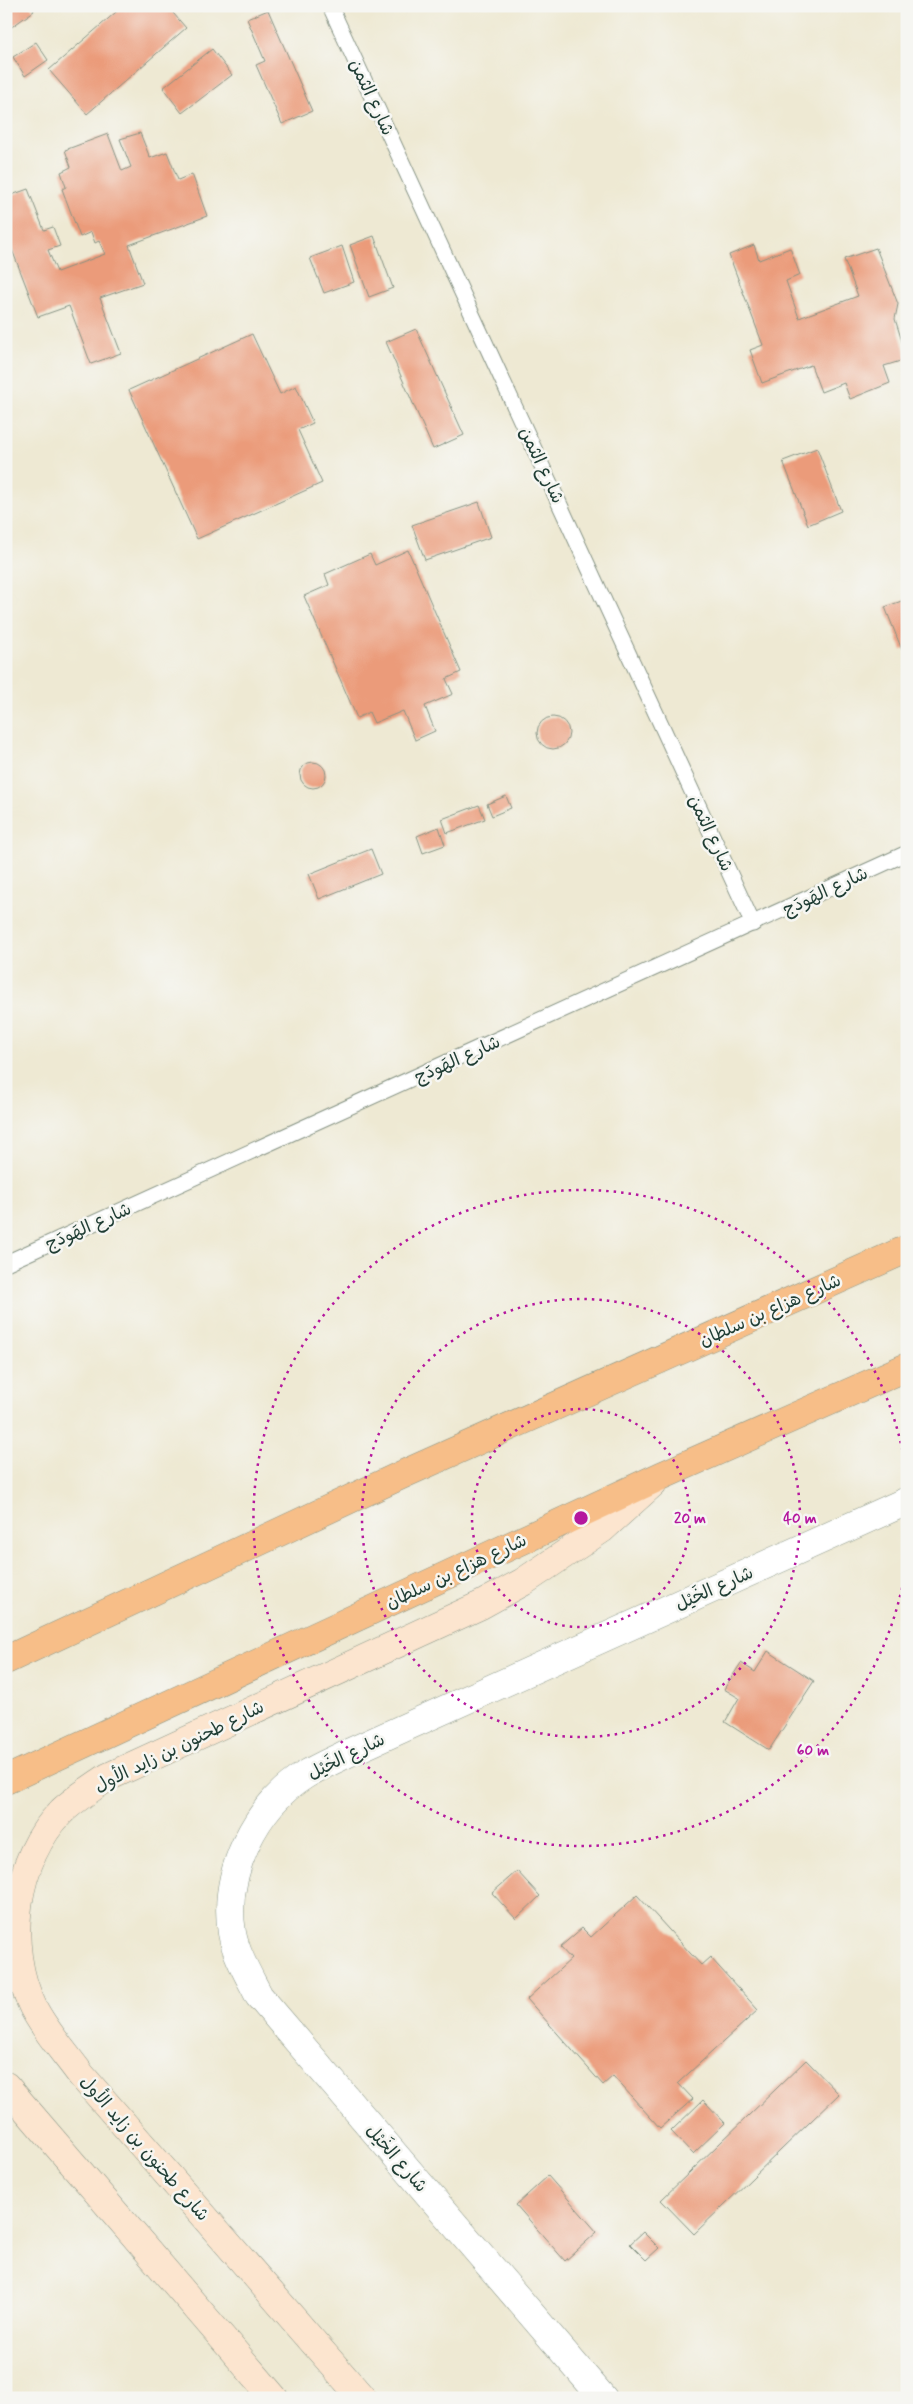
<svg xmlns="http://www.w3.org/2000/svg" width="913" height="2404" font-family="Mynerve,'Playpen Sans Arabic',sans-serif">
<style>
.building{fill:#eb9b7a}
.lines{fill:none;stroke-linecap:round;stroke-linejoin:round}
.lane-casing{stroke:#869384;stroke-width:17}
.street-casing{stroke:#869384;stroke-width:29}
.secondary-casing{stroke:#869384;stroke-width:29}
.primary-casing{stroke:#869384;stroke-width:29}
.lane{stroke:#fff;stroke-width:15}
.street{stroke:#fff;stroke-width:28}
.secondary{stroke:#fce5cf;stroke-width:28}
.primary{stroke:#f7be88;stroke-width:28}
.ring{fill:none;stroke:#b5179e;stroke-width:2.5;stroke-dasharray:2.5 5}
.labels{text-anchor:middle;stroke-width:5;stroke-linejoin:round;paint-order:stroke}
.street-label{font-size:18px;fill:#1f3d34;stroke:#f6f6f2}
.centre{fill:#b5179e;stroke:#f6f6f2;stroke-width:2.5}
.ring-label{font-size:15px;text-anchor:middle;font-weight:bold;fill:#b5179e;stroke:#f6f6f2;stroke-width:5;stroke-linejoin:round;paint-order:stroke}
</style>
<rect width="100%" height="100%" fill="#f6f6f2"/>
<filter id="ink" filterUnits="userSpaceOnUse"><feTurbulence type="fractalNoise" baseFrequency=".02" numOctaves="2"/><feDisplacementMap in="SourceGraphic" scale="10" xChannelSelector="R" yChannelSelector="G"/><feConvolveMatrix kernelMatrix="1 2 1 2 8 2 1 2 1" color-interpolation-filters="sRGB"/></filter>
<filter id="wash" filterUnits="userSpaceOnUse"><feTurbulence type="fractalNoise" baseFrequency=".0096" numOctaves="4" result="noise"/><feDisplacementMap in="SourceGraphic" scale="20" xChannelSelector="R" yChannelSelector="G"/><feGaussianBlur stdDeviation="1.12" result="paint"/><feColorMatrix in="noise" values="0 0 0 0 0 0 0 0 0 0 0 0 0 0 0 0 0 1.4 0 .05"/><feComposite in="paint" operator="in"/></filter>
<g filter="url(#wash)">
<rect width="100%" height="100%" fill="#eee9d3"/>
<g id="blocks">
<g class="building">
<polygon points="6,6 31,6 34,11 6,31"/>
<polygon points="123,6 167,6 186,28 87,114 49,70"/>
<polygon points="268,10 312,111 282,124 256,65 265,61 247,19"/>
<polygon points="36,42 48,60 25,76 13,57"/>
<polygon points="212,49 232,75 182,113 163,88"/>
<polygon points="140,133 150,158 167,152 178,180 192,174 207,216 129,245 143,283 100,298 121,353 91,364 69,306 38,317 6,234 6,197 28,189 44,230 53,227 60,246 48,250 57,272 105,254 99,241 95,243 91,232 80,237 62,189 66,187 61,172 71,167 65,150 108,134 122,171 131,167 120,139"/>
<polygon points="374,236 393,288 369,297 350,245"/>
<polygon points="754,245 759,260 790,248 800,275 786,281 799,318 858,296 844,259 876,248 898,304 895,319 907,357 907,359 884,366 890,383 850,399 844,383 821,392 811,365 762,383 750,350 763,345 729,255"/>
<polygon points="342,246 354,282 324,293 310,258"/>
<polygon points="416,329 464,435 433,449 386,342"/>
<polygon points="252,334 280,394 296,386 313,423 298,430 322,483 197,539 129,390"/>
<polygon points="817,448 841,511 808,525 783,461"/>
<polygon points="479,502 491,537 425,560 412,525"/>
<polygon points="408,550 461,672 446,679 453,694 425,706 435,731 415,740 403,711 374,723 369,712 357,718 304,596 329,585 325,574 370,554 375,565"/>
<polygon points="907,599 907,648 902,650 885,607"/>
<circle cx="553" cy="733" r="16"/>
<circle cx="313" cy="775" r="13"/>
<polygon points="506,796 511,808 492,816 487,804"/>
<polygon points="479,805 485,819 447,833 442,819"/>
<polygon points="439,827 445,845 423,853 417,836"/>
<polygon points="371,849 381,874 319,899 309,874"/>
<polygon points="768,1651 814,1681 769,1750 725,1722 739,1698 724,1689 741,1663 755,1672"/>
<polygon points="517,1871 540,1896 516,1919 492,1893"/>
<polygon points="637,1895 701,1965 710,1957 758,2010 678,2083 693,2099 660,2128 613,2076 603,2085 527,1999 571,1959 560,1947 582,1928 591,1937"/>
<polygon points="806,2060 839,2094 694,2234 661,2200"/>
<polygon points="703,2100 725,2123 693,2154 671,2131"/>
<polygon points="548,2176 597,2232 565,2261 516,2205"/>
<polygon points="643,2232 659,2248 646,2260 630,2244"/>
</g>
</g>
</g>
<g filter="url(#ink)">
<use href="#blocks" fill-opacity="0" stroke="#869384" stroke-width="1"/>
<g class="lines">
<g class="lane-casing">
<g id="lane">
<polyline points="330,6 753,924"/>
<polyline points="6,1263 907,853"/>
</g>
</g>
<g class="street-casing">
<path id="street" d="M603 2398 259 1996C249 1976 236 1955 232 1933 222 1874 255 1806 305 1775 318 1767 332 1761 346 1754L907 1501"/>
</g>
<g class="secondary-casing">
<g id="secondary">
<polyline points="6,2086 274,2398"/>
<path d="M362 2398 81 2075C65 2053 45 2031 33 2007 3 1946 14 1859 62 1811 76 1798 92 1788 108 1777L481 1605 523 1582 602 1529 653 1483"/>
</g>
</g>
<g class="primary-casing">
<g id="primary">
<polyline points="6,1660 408,1472 907,1249"/>
<polyline points="6,1780 661,1476 907,1367"/>
</g>
</g>
<use href="#lane" class="lane"/>
<use href="#street" class="street"/>
<use href="#secondary" class="secondary"/>
<use href="#primary" class="primary"/>
</g>
</g>
<g class="ring">
<circle cx="581" cy="1518" r="109"/>
<circle cx="581" cy="1518" r="219"/>
<path d="M907 1558A328 328 0 1 1 907 1478"/>
</g>
<g class="labels">
<g class="street-label">
<text transform="translate(372 97) rotate(65)" y="6">شارع الثمن</text>
<text transform="translate(542 465) rotate(65)" y="6">شارع الثمن</text>
<text transform="translate(711 833) rotate(65)" y="6">شارع الثمن</text>
<text transform="translate(825 891) rotate(-25)" y="6">شارع الهَودَج</text>
<text transform="translate(457 1059) rotate(-24)" y="6">شارع الهَودَج</text>
<text transform="translate(88 1226) rotate(-24)" y="6">شارع الهَودَج</text>
<text transform="translate(770 1310) rotate(-24)" y="6">شارع هزاع بن سلطان</text>
<text transform="translate(456 1571) rotate(-25)" y="6">شارع هزاع بن سلطان</text>
<text transform="translate(714 1588) rotate(-24)" y="6">شارع الخَيْل</text>
<text transform="translate(179 1746) rotate(-26)" y="6">شارع طحنون بن زايد الأول</text>
<text transform="translate(346 1756) rotate(-26)" y="6">شارع الخَيْل</text>
<text transform="translate(145 2148) rotate(49)" y="6">شارع طحنون بن زايد الأول</text>
<text transform="translate(397 2158) rotate(49)" y="6">شارع الخَيْل</text>
</g>
</g>
<circle cx="581" cy="1518" r="8" class="centre"/>
<g class="ring-label">
<text x="690" y="1523">20 m</text>
<text x="800" y="1523">40 m</text>
<text x="813" y="1755">60 m</text>
</g>
<rect width="913" height="2404" fill="none" stroke="#f6f6f2" stroke-width="25"/>
</svg>
